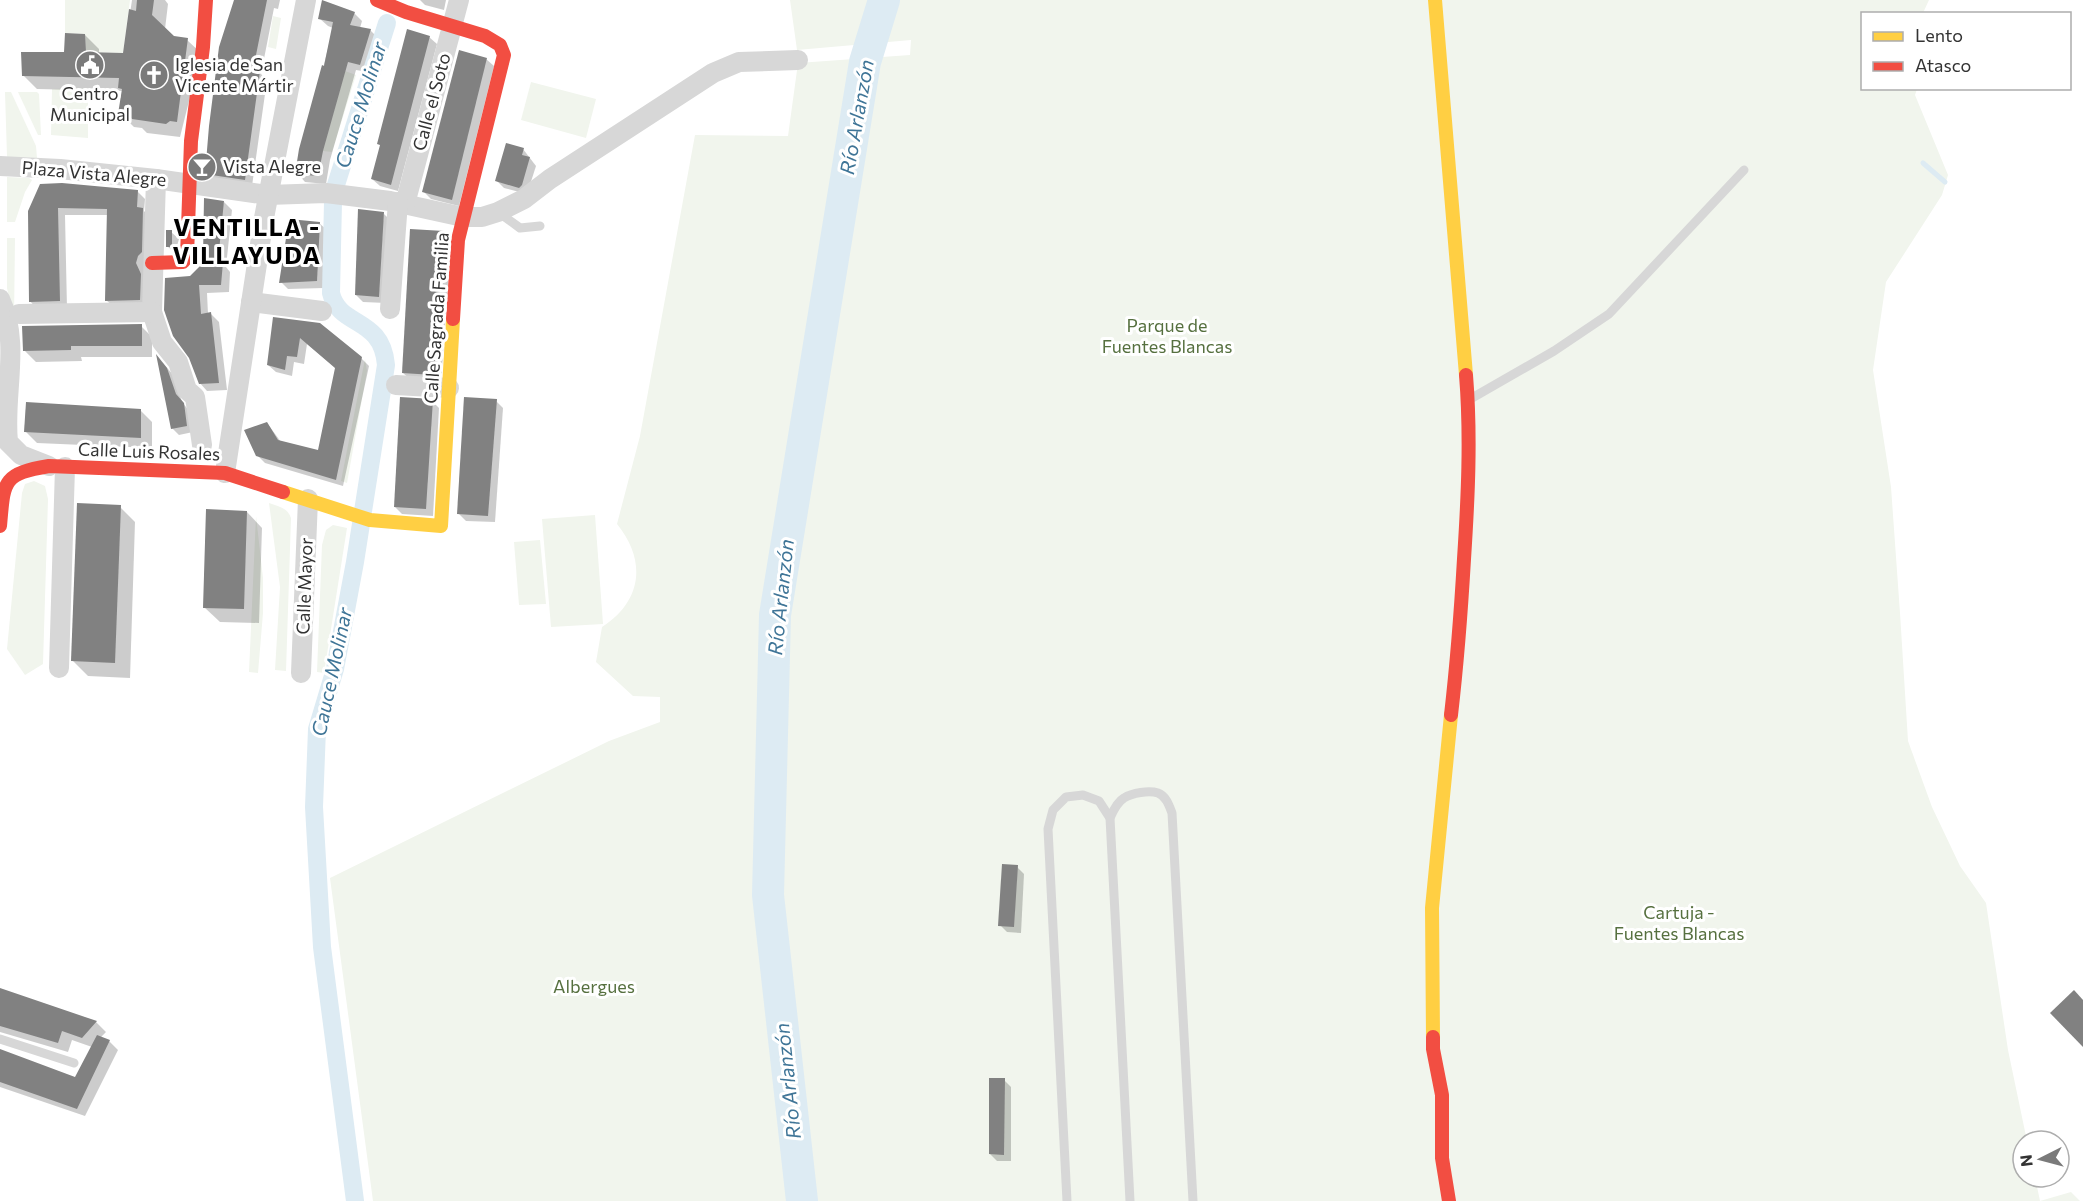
<svg xmlns="http://www.w3.org/2000/svg" width="2083" height="1201" font-family="Commissioner,sans-serif">
<style>
.green{fill:#f1f5ed}
.shadow{fill:#0003}
.lines{fill:none;stroke-linecap:round;stroke-linejoin:round}
.stream{stroke:#ddebf3;stroke-width:5}
.canal{stroke:#ddebf3;stroke-width:18}
.river{stroke:#ddebf3;stroke-width:32}
.building{fill:#818181}
.lane{stroke:#d7d7d7;stroke-width:9}
.street{stroke:#d7d7d7;stroke-width:20}
.slow{stroke:#ffcf43;stroke-width:14}
.jam{stroke:#f24e42;stroke-width:14}
.labels{text-anchor:middle;stroke-width:6;stroke-linejoin:round;paint-order:stroke}
.poi-label{font-size:18px;fill:#333;stroke:#fff;text-anchor:start}
.street-label{font-size:18px;fill:#333;stroke:#fff}
.park-label{font-size:18px;fill:#56703f;stroke:#fff}
.water-label{font-size:20px;font-style:italic;fill:#3f7597;stroke:#fff}
.district-label{font-size:24px;font-weight:bold;letter-spacing:1.5px;fill:#000;stroke:#fff}
</style>
<rect width="100%" height="100%" fill="#fff"/>
<g class="green">
<polygon points="65,0 130,0 123,53 86,52 85,34 65,33"/>
<path d="M790 0H1929L1923 13 1862 14V88L1917 89 1915 95 1948 175 1942 195 1886 282 1873 370 1891 487 1900 613 1908 741 1932 807 1960 866 1986 903 2008 1050 2027 1141H2023V1177H2035L2040 1201 2071 1192 2080 1201H373L330 878 609 741 660 722V697L633 696 596 662 602 627C642 601 647 561 617 524L640 436 695 135 788 136 798 63 910 55 911 40 797 50Z"/>
<polygon points="273,16 281,18 276,49 268,47"/>
<polygon points="345,71 356,75 332,152 323,151"/>
<polygon points="531,82 596,99 586,138 521,120"/>
<polygon points="88,88 88,138 51,135 52,89"/>
<polygon points="5,92 11,92 36,146 37,158 7,157"/>
<polygon points="18,92 37,92 39,94 41,135 38,135"/>
<polygon points="7,177 29,178 32,180 25,192 15,222 7,222"/>
<polygon points="7,238 15,238 14,321 7,288"/>
<polygon points="365,359 367,371 347,483 341,481"/>
<polygon points="34,481 45,486 48,499 43,664 25,675 7,649 22,493 25,484"/>
<path d="M269 503C278 506 288 508 291 518L286 671 275 670 280 587Z"/>
<polygon points="595,515 603,624 551,627 542,519"/>
<polygon points="256,516 263,578 263,613 258,673 249,672"/>
<polygon points="333,525 347,528 324,673 317,672 322,545 326,530"/>
<polygon points="540,540 546,604 519,605 514,542"/>
</g>
<g class="shadow">
<polygon points="132,0 165,0 168,4 165,29 174,37 187,40 201,53 180,137 147,133 142,128 134,127 120,113 123,91 37,89 23,75 65,53 85,35 99,49 99,54 124,54"/>
<polygon points="235,0 280,0 278,9 274,8 261,74 267,80 252,186 214,181 207,173"/>
<polygon points="420,0 446,0 444,10 425,5"/>
<polygon points="354,13 362,21 360,28 370,30 378,38 368,72 356,70 330,160 326,184 305,182 297,173 333,28 328,26 319,18"/>
<polygon points="429,37 437,44 398,191 380,186 372,179"/>
<polygon points="486,59 494,66 459,206 431,199 424,192"/>
<polygon points="523,149 536,166 527,194 504,188 497,181"/>
<polygon points="137,191 145,199 144,211 150,217 147,307 114,307 106,300 109,215 65,215 67,308 37,309 30,301 29,211"/>
<polygon points="224,202 232,210 226,267 230,272 229,292 207,293 208,314 211,314 219,322 227,390 207,391 199,382 191,277 201,268"/>
<polygon points="384,214 391,221 386,303 363,302 356,295"/>
<polygon points="319,223 327,230 324,288 288,289 281,282"/>
<polygon points="171,232 179,239 175,253 167,246"/>
<polygon points="443,232 451,240 441,382 411,380 403,373"/>
<polygon points="274,319 361,358 369,366 343,486 265,463 257,455 267,423 281,442 319,452 336,368 307,344 304,364 294,362 292,376 276,372 268,365"/>
<polygon points="141,326 152,337 152,357 81,357 82,361 36,362 24,350"/>
<polygon points="163,363 174,376 182,402 190,412 193,432 179,435 172,428"/>
<polygon points="432,401 439,408 433,516 402,514 395,507"/>
<polygon points="496,401 503,408 495,522 466,521 459,514"/>
<polygon points="140,410 152,422 152,448 37,443 26,432"/>
<polygon points="120,507 135,522 130,678 88,676 73,661"/>
<polygon points="247,512 262,528 259,623 220,622 204,607"/>
<polygon points="1017,867 1024,874 1021,933 1007,932 1000,925"/>
<polygon points="0,990 96,1022 106,1032 100,1038 109,1041 118,1050 85,1116 0,1087 0,1054 76,1079 92,1047 72,1040 68,1052 0,1032"/>
<polygon points="1004,1080 1011,1087 1011,1161 997,1161 990,1154"/>
</g>
<g class="lines">
<polyline class="stream" points="1923,163 1945,182"/>
<g class="canal">
<polyline points="335,188 387,23"/>
<path d="M333 202 331 293C339 328 382 316 386 365L355 562 335 669 317 729 314 807 322 947 355 1201"/>
</g>
<polyline class="river" points="802,1201 768,895 775,615 865,62 884,0"/>
</g>
<g class="building">
<polygon points="137,0 154,0 152,15 174,36 188,38 177,122 170,121 166,124 132,119 128,115 118,114 122,89 118,88 119,78 22,76 21,52 64,52 65,33 85,34 86,52 123,53 129,9 136,11"/>
<polygon points="234,0 267,0 253,70 260,71 245,180 205,174 209,126 219,47"/>
<polygon points="322,0 355,12 350,25 371,29 360,65 348,62 323,151 318,176 295,174 299,149 322,65 324,66 333,22 318,19"/>
<polygon points="407,29 430,36 391,185 371,179 380,145 377,144"/>
<polygon points="459,50 487,58 452,200 422,192"/>
<polygon points="506,143 524,148 522,155 530,157 522,185 519,188 495,181"/>
<polygon points="62,183 138,190 137,207 143,208 142,252 138,256 136,263 141,274 140,300 105,301 107,209 58,208 60,301 29,302 28,211 40,184"/>
<polygon points="204,198 224,201 218,261 223,262 221,285 199,285 201,314 211,312 219,383 199,384 189,358 173,336 164,310 165,278 190,276 200,266 203,258"/>
<polygon points="358,209 384,212 379,297 355,295"/>
<polygon points="289,219 320,222 317,281 279,283"/>
<polygon points="410,229 444,231 434,375 402,373"/>
<rect x="166" y="230" width="6" height="17"/>
<polygon points="273,317 320,323 362,357 336,480 256,456 244,430 267,422 278,440 318,450 335,368 300,338 297,357 287,356 285,370 267,365"/>
<polygon points="142,324 142,346 71,346 71,350 23,351 22,326"/>
<polygon points="156,354 167,368 176,394 184,403 187,426 171,429"/>
<polygon points="400,397 433,399 426,509 394,507"/>
<polygon points="464,397 497,399 488,516 457,514"/>
<polygon points="26,402 141,409 141,438 24,432"/>
<polygon points="77,503 121,505 115,663 71,661"/>
<polygon points="206,509 247,511 244,609 203,608"/>
<polygon points="1002,864 1018,865 1014,927 998,926"/>
<polygon points="0,988 85,1017 97,1021 82,1038 62,1031 58,1043 0,1026"/>
<polygon points="2074,990 2083,1000 2083,1047 2050,1013"/>
<polygon points="97,1035 110,1040 77,1109 0,1082 0,1049 75,1077"/>
<polygon points="989,1078 1005,1078 1004,1155 989,1154"/>
</g>
<g class="lines">
<g class="lane">
<polyline points="498,212 520,228 540,226"/>
<polyline points="1472,398 1554,351 1609,314 1744,170"/>
<path d="M1110 818C1113 811 1117 802 1124 798 1132 793 1149 790 1158 793 1166 796 1169 805 1172 813L1193 1201"/>
<polyline points="0,1039 74,1063"/>
<polyline points="1067,1201 1048,829 1053,810 1066,797 1083,795 1099,801 1110,818 1130,1201"/>
</g>
<g class="street">
<polyline points="0,166 60,169 156,179 268,195 326,193 390,201 463,217 482,217 498,212 524,199 550,179 713,73 739,62 798,60"/>
<polyline points="156,179 152,312 162,342 178,362 187,390 195,397 202,445"/>
<polyline points="405,204 459,0"/>
<path d="M0 299C21 344 3 394 8 442L21 455 49 466"/>
<polyline points="251,302 322,311"/>
<polyline points="390,309 398,202"/>
<polyline points="19,314 152,312"/>
<polyline points="396,385 449,388"/>
<polyline points="225,473 264,218 306,0"/>
<polyline points="59,668 65,467"/>
<polyline points="301,673 308,499"/>
</g>
<g class="slow">
<polyline points="1435,0 1466,375"/>
<polyline points="283,492 370,520 441,526 453,319"/>
<polyline points="1433,1037 1432,908 1451,715"/>
</g>
<g class="jam">
<polyline points="377,0 406,12 485,36 500,45 504,55 458,240 453,319"/>
<polyline points="152,263 183,262 187,257 191,141 203,47 206,0"/>
<path d="M0 526C4 481 2 474 49 466L225 473 283 492"/>
<path d="M1451 715C1457 663 1461 611 1464 559 1468 498 1471 436 1466 375"/>
<polyline points="1433,1037 1433,1049 1442,1095 1442,1158 1449,1201"/>
</g>
</g>
<defs>
<g id="civic-disc" transform="scale(1.5)"><circle r="9.5" fill="#7a7a7a" stroke="#fff"/><path d="M-.6-6.5H3V-4.5H.6V-3L4-1V1h2V6H-6V1h2V-1L-.6-3ZM-1.2 2.5V6h2.4V2.5Z" fill="#fff"/></g>
<g id="church-disc" transform="scale(1.5)"><circle r="9.5" fill="#7a7a7a" stroke="#fff"/><path d="M-1.2-6h2.4v3.5h3.3v2.4h-3.3V6h-2.4V-.1h-3.3v-2.4h3.3Z" fill="#fff"/></g>
<g id="bar-disc" transform="scale(1.5)"><circle r="9.5" fill="#7a7a7a" stroke="#fff"/><path d="M-6-5H6L.8 .8V4.5H3.5V6h-7V4.5H-.8V.8Z" fill="#fff"/></g>
</defs>
<g fill-rule="evenodd">
<use href="#civic-disc" x="90" y="65"/>
<use href="#church-disc" x="154" y="75"/>
<use href="#bar-disc" x="202" y="167"/>
</g>
<g class="labels">
<g class="poi-label">
<text x="175" y="71">Iglesia de San<tspan x="175" dy="21">Vicente Mártir</tspan></text>
<text x="90" y="100" text-anchor="middle">Centro<tspan x="90" dy="21">Municipal</tspan></text>
<text x="223" y="173">Vista Alegre</text>
</g>
<g class="street-label">
<text transform="translate(432 102) rotate(-75)" y="6">Calle el Soto</text>
<text transform="translate(94 174) rotate(5)" y="6">Plaza Vista Alegre</text>
<text transform="translate(437 318) rotate(-86)" y="6">Calle Sagrada Familia</text>
<text transform="translate(149 452) rotate(2)" y="6">Calle Luis Rosales</text>
<text transform="translate(305 586) rotate(-88)" y="6">Calle Mayor</text>
</g>
<g class="park-label">
<text x="1167" y="332">Parque de<tspan x="1167" dy="21">Fuentes Blancas</tspan></text>
<text x="1679" y="919">Cartuja -<tspan x="1679" dy="21">Fuentes Blancas</tspan></text>
<text x="594" y="993">Albergues</text>
</g>
<g class="water-label">
<text transform="translate(361 105) rotate(-73)" y="7">Cauce Molinar</text>
<text transform="translate(857 117) rotate(-80)" y="7">Río Arlanzón</text>
<text transform="translate(781 597) rotate(-84)" y="7">Río Arlanzón</text>
<text transform="translate(332 672) rotate(-78)" y="7">Cauce Molinar</text>
<text transform="translate(788 1081) rotate(-96)" y="7">Río Arlanzón</text>
</g>
<g class="district-label">
<text x="247" y="236">VENTILLA -<tspan x="247" dy="28">VILLAYUDA</tspan></text>
</g>
</g>
<rect x="1861" y="12" width="210" height="78" fill="#ffffff" stroke="#adadad" stroke-width="1.5"/>
<rect x="1873" y="32" width="30" height="9" fill="#ffcf43" stroke="#adadad" stroke-width="1.5"/>
<text x="1915" y="42" font-size="18" fill="#333333">Lento</text>
<rect x="1873" y="62" width="30" height="9" fill="#f24e42" stroke="#adadad" stroke-width="1.5"/>
<text x="1915" y="72" font-size="18" fill="#333333">Atasco</text>
<g transform="translate(2041 1159) rotate(264)"><circle r="28" fill="#ffffff" stroke="#adadad" stroke-width="1.5"/>
<path d="M0-4.5L10 22L0 15L-10 22Z" fill="#7a7a7a"/>
<text y="-9" font-size="16" font-weight="bold" text-anchor="middle" fill="#333333">N</text>
</g>
</svg>
